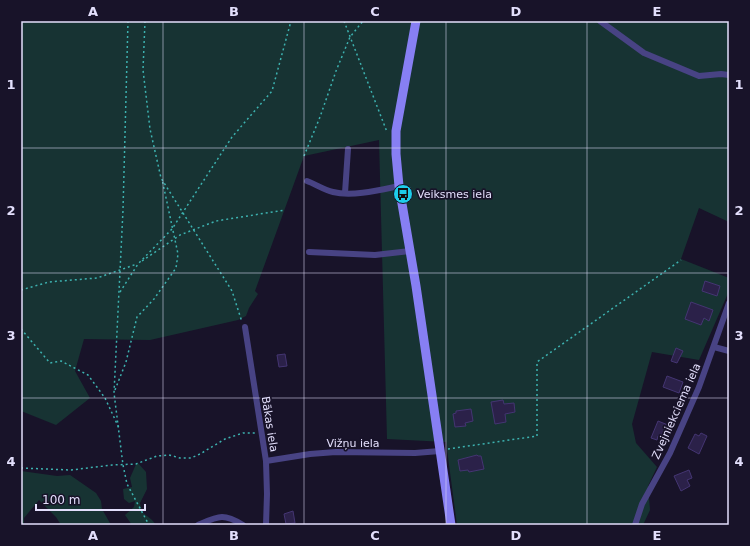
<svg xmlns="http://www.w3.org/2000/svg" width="750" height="546" font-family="'DejaVu Sans',sans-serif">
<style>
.green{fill:#173333}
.building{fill:#2b2149;stroke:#443572}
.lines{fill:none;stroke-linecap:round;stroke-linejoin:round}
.path{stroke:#3db2b0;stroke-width:1.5;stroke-dasharray:2 3;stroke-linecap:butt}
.minor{stroke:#484384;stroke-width:6}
.secondary{stroke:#877ff3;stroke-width:9}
.grid{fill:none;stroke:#e3dffc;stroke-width:1;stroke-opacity:0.55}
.labels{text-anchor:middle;stroke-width:3.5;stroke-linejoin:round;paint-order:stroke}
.poi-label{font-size:11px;fill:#e3dffc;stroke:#181329;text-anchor:start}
.street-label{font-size:11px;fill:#e3dffc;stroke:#181329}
.neatline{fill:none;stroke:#e3dffc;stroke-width:1.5}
.grid-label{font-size:13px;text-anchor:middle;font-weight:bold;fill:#e3dffc}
</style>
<rect width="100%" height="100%" fill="#181329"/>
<g class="green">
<polygon points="21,21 729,21 729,222 699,208 681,259 729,278 729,291 699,360 652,352 632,424 636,443 657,467 648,486 650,510 643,525 457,525 446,442 387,439 379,140 304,156 255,291 258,294 249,308 246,316 238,320 150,340 84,339 75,371 90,398 56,425 21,411"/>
<polygon points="137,462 146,472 147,489 140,503 142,512 152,520 156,525 132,525 125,515 134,507 135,501 129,503 124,499 123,489 132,487 130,478"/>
<polygon points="21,471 57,476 70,475 96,493 101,501 102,509 111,525 61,525 56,517 39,500 24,518 24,525 21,525"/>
</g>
<g class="building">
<polygon points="705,281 720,286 717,296 702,291"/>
<polygon points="691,302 713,310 709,321 704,318 701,325 685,319"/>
<polygon points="676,348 683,351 677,363 671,361"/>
<polygon points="285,354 287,366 279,367 277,355"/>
<polygon points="667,376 683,382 679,393 663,387"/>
<polygon points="503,400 504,404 514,403 515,412 505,414 506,422 495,424 491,402"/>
<polygon points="471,409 473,421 465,423 466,426 455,427 453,414 456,413 456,411"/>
<polygon points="658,421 668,425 665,433 663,431 661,436 658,436 657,440 651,438"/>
<polygon points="701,433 707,436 699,454 688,448 695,434 699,436"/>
<polygon points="477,455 478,456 481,456 484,469 469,472 468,470 460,471 458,460"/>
<polygon points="689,470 692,478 687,480 690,486 681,491 674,476"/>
<polygon points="293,511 295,523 286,524 284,514"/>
</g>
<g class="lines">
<g class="path">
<polyline points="128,21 123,210 114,393 123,465 127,484 149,525"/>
<polyline points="145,21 143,70 150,129 161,178 232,291 242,322"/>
<polyline points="344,21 387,132"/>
<polyline points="304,156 320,117 336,71 350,37 363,21"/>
<polyline points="142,261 180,235 216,221 285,210"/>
<polyline points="21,290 49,282 97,278 137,264"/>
<polyline points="120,292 138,264 172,229 232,137 272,91 291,21"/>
<polyline points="21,329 50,363 61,361 88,375 105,398 119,428"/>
<polyline points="115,390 126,362 137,317 154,299 176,268 178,254 162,179"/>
<polyline points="448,449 537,436 537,362 681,260"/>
<polyline points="21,468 71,470 112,465 136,464 157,456 169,455 180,458 191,458 200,454 225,439 243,433 255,433"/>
</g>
<g class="minor">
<polyline points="600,21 644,53 699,76 721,74 729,75"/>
<path d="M307 181C315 184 324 190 333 192 352 197 380 190 399 186"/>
<polyline points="345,193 348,149"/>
<polyline points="309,252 375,255 410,251"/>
<polyline points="245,327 266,461 267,494 266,525"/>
<polyline points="714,347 729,351"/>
<polyline points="266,461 310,454 336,452 415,453 440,451"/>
<path d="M198 525C219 516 223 513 243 525"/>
<polyline points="635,525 642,504 670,453 699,387 729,303"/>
</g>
<polyline class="secondary" points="416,21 396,131 396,154 399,186 416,286 451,525"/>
</g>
<path class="grid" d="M163 21V525M304 21V525M446 21V525M587 21V525M21 148H729M21 273H729M21 398H729"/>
<defs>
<g id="bus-disc" transform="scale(1)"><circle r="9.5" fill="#1dcdea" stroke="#181329"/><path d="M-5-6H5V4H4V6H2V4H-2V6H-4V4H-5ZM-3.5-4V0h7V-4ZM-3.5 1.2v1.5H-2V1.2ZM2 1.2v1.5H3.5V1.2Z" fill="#111"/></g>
</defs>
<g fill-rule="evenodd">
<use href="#bus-disc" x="403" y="194"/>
</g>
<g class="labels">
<g class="poi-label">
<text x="417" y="198">Veiksmes iela</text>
</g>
<g class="street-label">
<text transform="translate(676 411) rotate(-66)" y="4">Zvejniekciema iela</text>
<text transform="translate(270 424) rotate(81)" y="4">Bākas iela</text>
<text x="353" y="447">Vižņu iela</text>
</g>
</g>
<rect width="750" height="546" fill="none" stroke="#181329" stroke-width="44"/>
<path d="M36 504v6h109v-6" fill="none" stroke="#e3dffc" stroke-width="2"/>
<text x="42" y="504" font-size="12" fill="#e3dffc" stroke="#181329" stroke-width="3" paint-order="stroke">100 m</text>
<rect x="22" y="22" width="706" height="502" class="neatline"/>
<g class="grid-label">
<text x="93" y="16">A</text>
<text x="234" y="16">B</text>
<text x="375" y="16">C</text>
<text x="516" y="16">D</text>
<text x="657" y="16">E</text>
<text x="11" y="89">1</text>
<text x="739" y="89">1</text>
<text x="11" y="215">2</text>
<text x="739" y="215">2</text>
<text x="11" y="340">3</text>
<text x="739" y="340">3</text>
<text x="11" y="466">4</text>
<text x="739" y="466">4</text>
<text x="93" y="540">A</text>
<text x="234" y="540">B</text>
<text x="375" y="540">C</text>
<text x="516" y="540">D</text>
<text x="657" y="540">E</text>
</g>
</svg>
